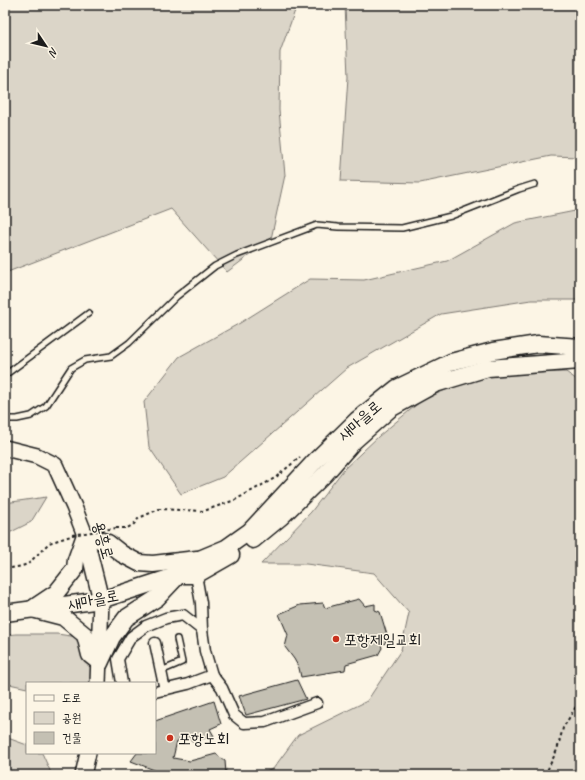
<svg xmlns="http://www.w3.org/2000/svg" width="585" height="780" font-family="Caveat,'Poor Story',sans-serif">
<style>
.green{fill:#dbd5c8;stroke:#7c7872}
.building{fill:#c4c0b3;stroke:#1c1c1c}
.lines{fill:none;stroke-linecap:round;stroke-linejoin:round}
.lane-casing{stroke:#1c1c1c;stroke-width:8}
.street-casing{stroke:#1c1c1c;stroke-width:13}
.secondary-casing{stroke:#1c1c1c;stroke-width:18}
.primary-casing{stroke:#1c1c1c;stroke-width:19}
.path{stroke:#1c1c1c;stroke-width:2;stroke-dasharray:3 3;stroke-linecap:butt}
.lane{stroke:#fcf5e5;stroke-width:5}
.street{stroke:#fcf5e5;stroke-width:10}
.secondary{stroke:#fcf5e5;stroke-width:15}
.primary{stroke:#fcf5e5;stroke-width:16}
.path-bridge{stroke:#1c1c1c;stroke-width:2;stroke-dasharray:3 3;stroke-linecap:butt}
.poi-dot{fill:#c8321e;stroke:#fcf5e5;stroke-width:1.5}
.labels{text-anchor:middle;stroke-width:3;stroke-linejoin:round;paint-order:stroke}
.street-label{font-size:16px;fill:#1c1c1c;stroke:#fcf5e5}
.poi-label{font-size:16px;fill:#1c1c1c;stroke:#fcf5e5;text-anchor:start}
</style>
<rect width="100%" height="100%" fill="#fcf5e5"/>
<filter id="ink" filterUnits="userSpaceOnUse"><feTurbulence type="fractalNoise" baseFrequency=".025" numOctaves="2"/><feDisplacementMap in="SourceGraphic" scale="8" xChannelSelector="R" yChannelSelector="G"/><feConvolveMatrix kernelMatrix="1 2 1 2 8 2 1 2 1" color-interpolation-filters="sRGB"/></filter>
<g filter="url(#ink)">
<g class="green">
<polygon points="5,5 297,5 280,52 279,110 285,175 271,239 227,272 171,209 5,273"/>
<polygon points="345,5 580,5 580,157 551,156 420,183 341,181 348,77"/>
<polygon points="580,210 580,300 531,300 441,314 347,368 223,477 181,494 149,447 144,402 179,357 240,323 310,279 364,280 447,261 515,223"/>
<polygon points="566,372 580,382 580,775 258,775 273,769 298,735 367,701 401,650 409,613 374,573 306,564 261,564 311,512 344,469 379,436 421,401 474,377 493,373"/>
<polygon points="46,497 31,522 5,535 5,503"/>
<polygon points="16,634 57,634 98,640 93,683 27,683 27,688 5,683 5,635"/>
<polygon points="5,737 27,745 27,753 42,753 52,775 5,775"/>
</g>
<g class="building">
<polygon points="359,599 365,606 375,604 375,610 380,612 387,635 385,636 386,643 381,644 382,648 378,655 346,664 345,670 301,677 299,668 294,659 285,647 288,635 279,614 300,605 323,603 325,608"/>
<polygon points="297,680 306,699 246,715 239,696"/>
<polygon points="214,701 221,724 210,729 214,736 201,739 200,738 192,741 189,736 177,741 173,758 190,761 216,754 225,761 226,773 167,775 131,761 137,753 155,753 155,721"/>
</g>
<g class="lines">
<g class="lane-casing">
<g id="lane">
<polyline points="5,375 89,313"/>
<polyline points="5,419 17,419 31,416 46,406 71,368 85,360 111,356 129,343 177,296 215,266 237,255 317,225 338,227 402,228 451,216 519,189 535,184"/>
<polyline points="161,671 182,662 177,639"/>
</g>
</g>
<g class="street-casing">
<g id="street">
<polyline points="196,575 201,603 202,630"/>
<polyline points="155,643 165,690"/>
<polyline points="212,675 222,688 234,715 244,723 265,722 317,703"/>
<polyline points="122,683 118,659 131,637 146,626 166,618 183,615 202,630 205,651 212,675 188,684 155,692"/>
</g>
</g>
<g class="secondary-casing">
<g id="secondary">
<polyline points="5,448 37,456 55,465 74,507 85,535 101,600 98,683"/>
<polyline points="83,775 88,753"/>
</g>
</g>
<g class="primary-casing">
<g id="primary">
<polyline points="253,540 281,517 325,474 354,441 390,409 435,384 488,368 580,361"/>
<polyline points="35,607 56,593 75,569 76,560 85,535 108,543 122,554 139,563 153,564 197,559"/>
<polyline points="32,609 63,617 85,635 90,655 100,663 112,637 126,618 157,598 190,563 226,548 250,531 316,460 357,420 397,388 451,362 493,351 538,344 580,347"/>
<polyline points="5,613 101,600 178,575 196,575 231,555"/>
</g>
</g>
<g class="path">
<polyline points="116,528 127,528 133,525 139,518 159,509 204,511 235,500 275,478 300,457"/>
<polyline points="5,569 22,566 28,564 49,543 71,536"/>
<polyline points="439,775 439,770"/>
<polyline points="545,775 557,750 563,728 580,700"/>
</g>
<use href="#lane" class="lane"/>
<use href="#street" class="street"/>
<use href="#secondary" class="secondary"/>
<use href="#primary" class="primary"/>
<polyline class="path-bridge" points="72,535 116,528"/>
</g>
</g>
<g class="poi-dot">
<circle cx="336" cy="639" r="4"/>
<circle cx="170" cy="738" r="4"/>
</g>
<g class="labels">
<g class="street-label">
<text transform="translate(359 420) rotate(-41)" y="6">새마을로</text>
<text transform="translate(104 540) rotate(74)" y="6">용흥로</text>
<text transform="translate(93 599) rotate(-11)" y="6">새마을로</text>
</g>
<g class="poi-label">
<text x="344" y="645">포항제일교회</text>
<text x="178" y="744">포항노회</text>
</g>
</g>
<rect width="585" height="780" fill="none" stroke="#fcf5e5" stroke-width="20"/>
<rect x="10" y="10" width="565" height="760" fill="none" stroke="#1c1c1c" stroke-width="1.5" filter="url(#ink)"/>
<rect x="26" y="682" width="130" height="72" fill="#fcf5e5" stroke="#a29e95"/>
<rect x="34" y="695" width="20" height="6" fill="#fcf5e5" stroke="#a29e95"/>
<text x="62" y="702" font-size="12" fill="#1c1c1c">도로</text>
<rect x="34" y="712" width="20" height="12" fill="#dbd5c8" stroke="#a29e95"/>
<text x="62" y="722" font-size="12" fill="#1c1c1c">공원</text>
<rect x="34" y="732" width="20" height="12" fill="#c4c0b3" stroke="#a29e95"/>
<text x="62" y="742" font-size="12" fill="#1c1c1c">건물</text>
<g transform="translate(46 46) rotate(125)" stroke="#fcf5e5" stroke-width="3" paint-order="stroke">
<path d="M0-3L7 15L0 10L-7 15Z" fill="#1c1c1c"/>
<text y="-6" font-size="11" font-weight="bold" text-anchor="middle" fill="#1c1c1c">N</text>
</g>
</svg>
